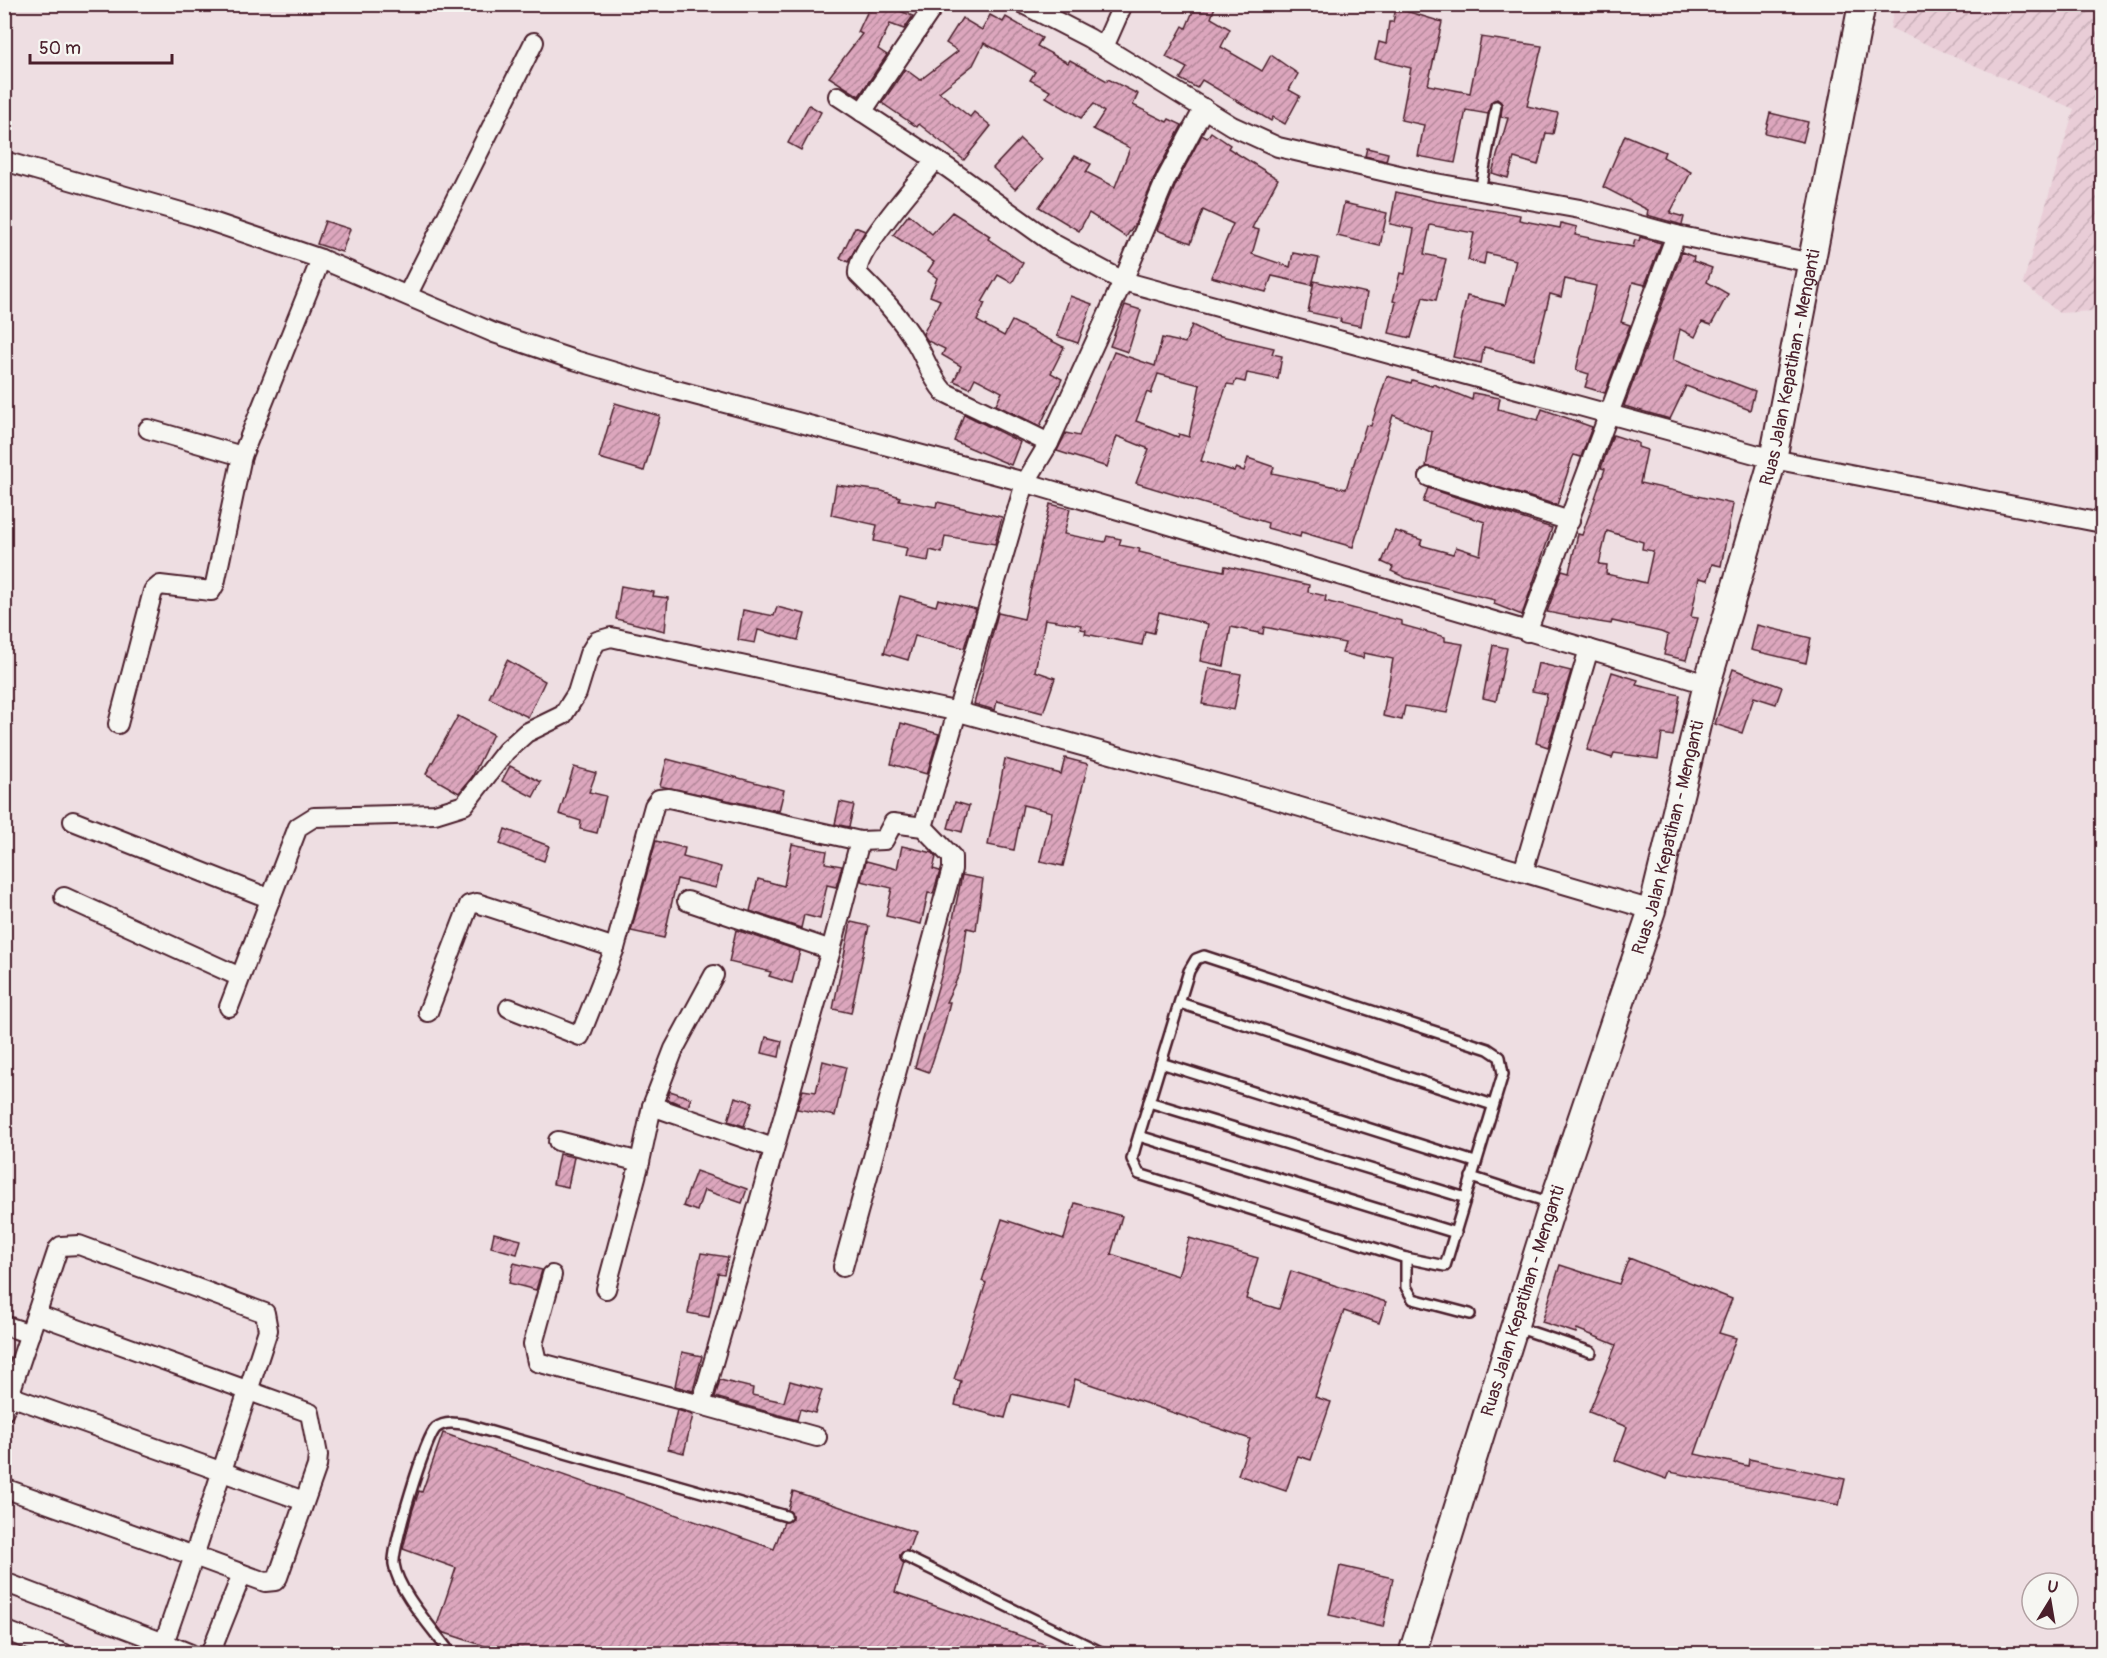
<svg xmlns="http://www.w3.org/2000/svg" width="2107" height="1658" font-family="Pangolin,sans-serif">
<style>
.industrial{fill:url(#industrial-furrows)}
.building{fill:url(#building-hatch);stroke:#4a1f2b;stroke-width:1.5;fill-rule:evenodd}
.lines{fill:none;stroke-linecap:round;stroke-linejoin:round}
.lane-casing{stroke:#4a1f2b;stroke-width:14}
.street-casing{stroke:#4a1f2b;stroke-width:22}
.secondary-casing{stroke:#4a1f2b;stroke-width:30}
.lane{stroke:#f6f6f2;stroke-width:9}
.street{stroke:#f6f6f2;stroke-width:18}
.secondary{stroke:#f6f6f2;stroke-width:26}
.labels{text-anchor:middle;stroke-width:4.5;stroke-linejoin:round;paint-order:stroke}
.street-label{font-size:18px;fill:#4a1f2b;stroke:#f6f6f2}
</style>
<defs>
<pattern id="industrial-furrows" width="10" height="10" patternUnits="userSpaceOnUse" patternTransform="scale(1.5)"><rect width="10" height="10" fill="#e9cdd7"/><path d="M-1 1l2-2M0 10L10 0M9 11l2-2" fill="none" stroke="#c9b0b9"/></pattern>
<pattern id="building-hatch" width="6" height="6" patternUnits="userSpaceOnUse" patternTransform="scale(1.5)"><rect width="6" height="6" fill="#dca6bd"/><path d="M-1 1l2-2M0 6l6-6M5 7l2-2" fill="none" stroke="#b4879a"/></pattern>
</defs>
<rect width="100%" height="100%" fill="#eedee2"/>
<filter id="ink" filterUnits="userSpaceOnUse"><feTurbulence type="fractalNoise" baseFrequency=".0167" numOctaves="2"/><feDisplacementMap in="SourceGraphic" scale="12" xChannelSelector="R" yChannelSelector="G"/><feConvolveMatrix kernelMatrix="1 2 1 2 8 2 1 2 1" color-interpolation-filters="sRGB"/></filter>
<g filter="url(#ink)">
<polygon class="industrial" points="1895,5 2102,5 2102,290 2092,311 2059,313 2023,283 2074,109 1890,28"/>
<g class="building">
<polygon points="871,4 883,4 913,16 904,29 890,24 878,49 887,55 859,96 829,77 862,34 858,32"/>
<polygon points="1196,4 1216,4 1211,18 1230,29 1221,47 1262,71 1271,55 1298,74 1289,90 1300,96 1285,124 1273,117 1271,121 1202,80 1197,88 1180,79 1187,68 1166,57 1183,26 1186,28"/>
<polygon points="1396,8 1442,22 1428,85 1470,93 1481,37 1542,46 1527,106 1558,113 1553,134 1546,133 1538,165 1514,158 1508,178 1492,173 1508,118 1501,117 1502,104 1497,99 1491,102 1488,114 1466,110 1455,163 1418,156 1424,125 1401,120 1411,68 1375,59 1379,42 1386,44 1389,22 1393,22"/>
<polygon points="990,15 1003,22 1006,17 1042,38 1037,46 1068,63 1070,60 1107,81 1108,79 1138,94 1133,105 1167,122 1169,119 1182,125 1156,174 1136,222 1126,237 1089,213 1079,231 1039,207 1075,156 1091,164 1086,172 1115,187 1130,148 1093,129 1104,112 1094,104 1081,118 1046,97 1050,91 1030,80 1035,72 999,51 984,43 973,65 939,92 970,117 974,112 991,126 964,160 919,124 917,127 882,103 905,69 920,80 958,51 946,43 962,18 982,30"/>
<polygon points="809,105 821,112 801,150 788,143"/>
<polygon points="1770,113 1808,122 1803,142 1765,133"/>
<polygon points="1211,132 1230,145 1228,148 1278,179 1252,228 1259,230 1252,254 1290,267 1293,253 1319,258 1312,285 1272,276 1266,292 1211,277 1233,224 1203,210 1191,243 1157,230 1176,184 1202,135 1207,138"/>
<polygon points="1625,135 1665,152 1663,157 1691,172 1670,213 1684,217 1682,225 1647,215 1648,210 1603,187"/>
<polygon points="1020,139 1042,160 1015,189 993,168"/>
<polygon points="1367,148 1388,153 1386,161 1365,156"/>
<polygon points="1396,192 1434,201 1520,215 1519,220 1560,228 1561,223 1577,227 1575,235 1633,247 1635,240 1639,241 1640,237 1661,243 1645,285 1633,282 1621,322 1630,325 1605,393 1585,387 1589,374 1576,370 1596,286 1565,279 1561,297 1550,294 1534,359 1484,347 1481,363 1453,357 1467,296 1505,305 1516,260 1486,253 1484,264 1468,260 1474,233 1430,225 1424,254 1446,259 1436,300 1423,297 1411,338 1389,333 1396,302 1393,301 1400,273 1405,274 1414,229 1390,224"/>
<polygon points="1344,203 1387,213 1380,246 1337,236"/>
<polygon points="952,212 990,236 988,239 1023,263 1012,283 998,275 982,302 985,303 977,321 1004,336 1012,321 1064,347 1051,373 1062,379 1040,426 996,405 1002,392 975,378 970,388 954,381 961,366 942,355 945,349 928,341 923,334 940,300 930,296 937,278 928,271 934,262 893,235 909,214 932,234"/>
<polygon points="325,221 350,229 342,252 317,244"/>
<polygon points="855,227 865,231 848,262 840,258"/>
<polygon points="1682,252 1694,257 1693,261 1712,268 1707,282 1728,294 1711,325 1702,322 1695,337 1680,329 1673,360 1755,391 1750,410 1686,386 1670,419 1624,406"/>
<polygon points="1314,281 1367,293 1361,326 1340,322 1341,319 1308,312"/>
<polygon points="1070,296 1092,304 1078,343 1057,336"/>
<polygon points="1125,305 1141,310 1128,352 1110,346"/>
<path d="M1192 325 1208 333 1274 348 1272 354 1282 356 1278 379 1247 373 1245 382 1236 380 1234 385 1227 384 1201 461 1234 471 1236 468 1244 471 1248 458 1274 467 1272 473 1346 489 1366 425 1371 426 1387 376 1411 383 1412 380 1432 386 1433 384 1472 400 1473 393 1500 398 1498 409 1538 420 1542 409 1592 427 1581 457 1574 455 1572 459 1557 505 1426 466 1432 432 1393 415 1353 547 1301 532 1300 537 1267 528 1268 523 1136 483 1149 449 1117 436 1107 467 1057 451 1066 433 1079 436 1114 352 1155 366 1162 338 1185 343ZM1158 374 1200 385 1189 437 1179 434 1178 437 1136 421 1147 392 1151 394Z"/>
<polygon points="615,403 660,416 644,471 599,458"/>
<polygon points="964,414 1020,442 1011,465 954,441"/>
<path d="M1613 435 1638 443V447L1647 450 1640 483 1733 504 1721 566 1712 564 1708 580 1699 578 1691 617 1698 618 1686 660 1664 655 1668 635 1661 632 1612 621 1611 624 1599 622 1547 612 1562 570 1569 572 1578 534 1582 535 1591 510 1605 469 1601 468ZM1607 531 1643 542 1642 549 1653 551 1646 583 1606 574 1607 565 1599 564Z"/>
<polygon points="836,485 882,491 900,497 899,500 936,507 937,502 1002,517 995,544 945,536 942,553 930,550 928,561 905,557 907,548 874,541 877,525 831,515"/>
<polygon points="1428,488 1552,528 1522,615 1494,604 1495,600 1406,578 1391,571 1393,567 1382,562 1395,531 1422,540 1420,545 1453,554 1456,547 1480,555 1485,522 1423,502"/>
<polygon points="1050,504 1070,509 1064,534 1105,542 1107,536 1121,539 1119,545 1140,549 1139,552 1172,560 1224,571 1225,566 1309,585 1308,592 1326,596 1325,601 1402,621 1402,625 1445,637 1445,641 1463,644 1447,713 1405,706 1402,720 1383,716 1393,659 1364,653 1363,658 1342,653 1345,643 1264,627 1263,634 1231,627 1224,666 1200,661 1208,624 1159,612 1154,633 1145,631 1142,645 1085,634 1086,630 1080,629 1081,625 1045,619 1035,671 1055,678 1043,713 997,701 995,710 974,704 998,613 1024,619"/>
<polygon points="621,586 654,592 653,596 668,598 665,631 616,619"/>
<polygon points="900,596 936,606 938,599 976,609 964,648 915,636 908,660 884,653"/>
<polygon points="777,607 805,614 798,640 758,630 755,643 738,640 743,610 774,616"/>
<polygon points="1757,625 1811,638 1806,663 1751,650"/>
<polygon points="1493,645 1507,648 1496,701 1483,698"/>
<polygon points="507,660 545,681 528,717 489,698"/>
<polygon points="1538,663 1571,671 1548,747 1536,743 1547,694 1532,691"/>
<polygon points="1209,668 1241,674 1234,710 1202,704"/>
<polygon points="1733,669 1782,687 1776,704 1754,697 1742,733 1715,724"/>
<polygon points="1612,672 1638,680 1636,685 1680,695 1673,736 1662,734 1658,759 1614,753 1612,758 1587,750"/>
<polygon points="458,716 493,734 472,777 459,793 426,774"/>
<polygon points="901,723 939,734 927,774 891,764"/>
<polygon points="1065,758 1088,764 1063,866 1040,861 1052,812 1023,805 1014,850 988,845 1005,759 1061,774"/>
<polygon points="667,759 784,790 779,811 660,786"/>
<polygon points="510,766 541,782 533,797 502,781"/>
<polygon points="574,767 596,773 589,792 606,796 597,833 580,829 581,821 559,814"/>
<polygon points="840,802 854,805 849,827 835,824"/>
<polygon points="955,802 969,806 962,832 948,828"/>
<polygon points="505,829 549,846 544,861 500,844"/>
<polygon points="656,841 685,848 683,857 721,867 716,888 677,879 664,938 631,931"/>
<polygon points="792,844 827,851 825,863 842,866 836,887 827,885 820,919 804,915 801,928 750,911 758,879 784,886"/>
<polygon points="902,846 933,853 936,857 933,869 940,871 933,894 928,893 921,924 886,916 892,888 861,881 866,861 897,869"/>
<polygon points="962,875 983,879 978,914 976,930 967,928 960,973 946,1002 950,1002 943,1030 929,1072 915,1067 942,973"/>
<polygon points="851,922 869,926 851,1013 833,1009"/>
<polygon points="736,930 800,951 792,983 769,976 771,972 729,962"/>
<polygon points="766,1037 782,1041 779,1057 762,1053"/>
<polygon points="823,1061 846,1067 835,1116 797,1109 803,1090 816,1092"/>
<polygon points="670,1091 691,1098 688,1107 667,1099"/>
<polygon points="735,1097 753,1102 744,1126 728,1121"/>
<polygon points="559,1154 574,1157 568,1187 553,1184"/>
<polygon points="696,1171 747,1189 742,1203 704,1190 697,1211 683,1206"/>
<polygon points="1075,1203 1122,1216 1111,1254 1178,1276 1189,1238 1258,1258 1246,1299 1279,1309 1291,1271 1386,1302 1379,1323 1344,1311 1315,1397 1331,1402 1311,1460 1298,1456 1286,1491 1238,1475 1250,1439 1075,1379 1068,1407 1012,1394 1005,1418 955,1405 961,1381 954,1379 986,1283 982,1281 1002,1219 1064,1239"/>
<polygon points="494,1233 521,1240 517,1254 491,1247"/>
<polygon points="701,1253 728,1257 724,1274 718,1273 709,1317 688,1313"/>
<polygon points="1629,1258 1732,1299 1719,1333 1736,1338 1695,1454 1748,1466 1749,1459 1845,1479 1839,1505 1670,1472 1667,1479 1615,1460 1627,1427 1589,1412 1616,1345 1577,1329 1576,1333 1542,1322 1560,1265 1619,1284"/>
<polygon points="514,1263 542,1270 536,1290 509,1283"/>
<polygon points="682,1352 702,1356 693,1391 675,1386"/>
<polygon points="720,1380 753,1388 752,1395 784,1402 790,1381 822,1390 815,1413 800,1409 797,1420 715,1397"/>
<polygon points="677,1410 693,1415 684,1453 668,1449"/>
<polygon points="443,1433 774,1549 784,1522 792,1518 788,1510 793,1491 915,1532 908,1551 900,1555 904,1563 895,1592 1064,1651 1064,1653 506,1653 442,1632 437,1625 456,1568 403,1549 412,1512 419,1491 422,1492"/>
<polygon points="1340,1566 1393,1578 1383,1627 1329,1615"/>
</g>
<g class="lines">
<g class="lane-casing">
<g id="lane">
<polyline points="1480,191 1496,106"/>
<polygon points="1204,956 1488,1049 1500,1057 1503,1074 1445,1266 1406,1258 1139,1174 1132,1159 1135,1148 1189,971 1196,959"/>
<polyline points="1180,1003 1493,1105"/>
<polyline points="1161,1063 1475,1162"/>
<polyline points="1149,1102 1466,1198"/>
<polyline points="1139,1136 1456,1233"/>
<polyline points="1471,1177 1551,1203"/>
<polyline points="1406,1258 1406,1287 1413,1299 1470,1314"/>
<polyline points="1516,1327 1591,1352"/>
<polyline points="906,1557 1105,1654"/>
<path d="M451 1654C434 1630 398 1592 394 1564 392 1548 425 1438 436 1428 445 1421 456 1423 467 1425L786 1516"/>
</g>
</g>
<g class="street-casing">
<g id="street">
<polyline points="1023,4 1089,38 1232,126 1278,147 1425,181 1580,209 1676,235 1812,263"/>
<polyline points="1104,47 1123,4"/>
<polyline points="838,96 948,168 1054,244 1123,281 1773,459 2102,523"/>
<polyline points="862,112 935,4"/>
<polyline points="4,161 195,216 321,259 494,333 574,360 672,389 1017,480 1707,684"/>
<polyline points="408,294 534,42"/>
<polyline points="148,429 242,456"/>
<polyline points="1049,443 1123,281 1166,179 1204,108"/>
<polyline points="1429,477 1570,521"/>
<polyline points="1527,632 1676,235"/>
<polyline points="118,724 153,591 160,585 211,591 215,584 242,456 321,259"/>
<polyline points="73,821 271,899"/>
<path d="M923 827 1025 483 1049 443 944 392C930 376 926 359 916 343 900 316 880 296 858 274 854 253 919 180 935 161"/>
<polyline points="1523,872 1589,649"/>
<polyline points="64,897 240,977"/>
<polyline points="687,901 831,950"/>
<polyline points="229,1007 298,827 314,817 435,814 464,805 506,751 526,733 563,715 577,693 589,654 597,641 611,637 959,712 1266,797 1652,910"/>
<polyline points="509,1008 580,1036 615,948 654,806 659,799 669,798 860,841 884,840 893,823 923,827 952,857 952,869 843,1267"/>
<polyline points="428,1012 469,905 477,903 615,948"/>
<polyline points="652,1106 773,1148"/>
<polyline points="558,1141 640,1162"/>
<polyline points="552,1275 533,1344 537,1362 701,1405"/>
<polyline points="606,1289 640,1162 652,1106 674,1049 714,975"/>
<polyline points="4,1325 30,1334"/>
<polyline points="10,1396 304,1501"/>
<polyline points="4,1411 58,1249 61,1246 79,1245 265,1313 268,1330 194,1556 265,1582 275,1581 278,1577 317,1466 318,1455 310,1413 36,1314"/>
<polyline points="817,1437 701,1405 831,950 860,841"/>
<polyline points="4,1488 194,1556 164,1643 191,1654"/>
<polyline points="4,1582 164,1643 160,1654"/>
<polyline points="4,1630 65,1654"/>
<polyline points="210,1654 242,1574"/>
</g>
</g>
<g class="secondary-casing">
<g id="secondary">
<path id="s1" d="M1412 1654 1553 1203 1652 910 1707 684 1773 459 1862 4"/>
</g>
</g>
<use href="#lane" class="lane"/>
<use href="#street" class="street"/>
<use href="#secondary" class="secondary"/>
</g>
</g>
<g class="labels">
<g class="street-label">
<text dy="6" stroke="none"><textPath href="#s1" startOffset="1342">Ruas Jalan Kepatihan - Menganti</textPath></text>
<text dy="6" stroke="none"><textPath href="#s1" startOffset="856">Ruas Jalan Kepatihan - Menganti</textPath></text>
<text dy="6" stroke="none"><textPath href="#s1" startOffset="370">Ruas Jalan Kepatihan - Menganti</textPath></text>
</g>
</g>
<rect width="2107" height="1658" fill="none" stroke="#f6f6f2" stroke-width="24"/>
<rect x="12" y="12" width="2083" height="1634" fill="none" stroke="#4a1f2b" stroke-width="2" filter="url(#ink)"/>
<g transform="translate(2050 1601) rotate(11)"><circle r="28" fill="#f6f6f2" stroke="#b1a0a2" stroke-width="1.5"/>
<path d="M0-4.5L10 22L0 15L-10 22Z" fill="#4a1f2b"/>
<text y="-9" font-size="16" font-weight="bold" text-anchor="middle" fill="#4a1f2b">U</text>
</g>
<path d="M30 54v9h142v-9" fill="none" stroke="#4a1f2b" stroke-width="3"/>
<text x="39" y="54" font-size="18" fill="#4a1f2b" stroke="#f6f6f2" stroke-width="4.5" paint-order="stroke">50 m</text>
</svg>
